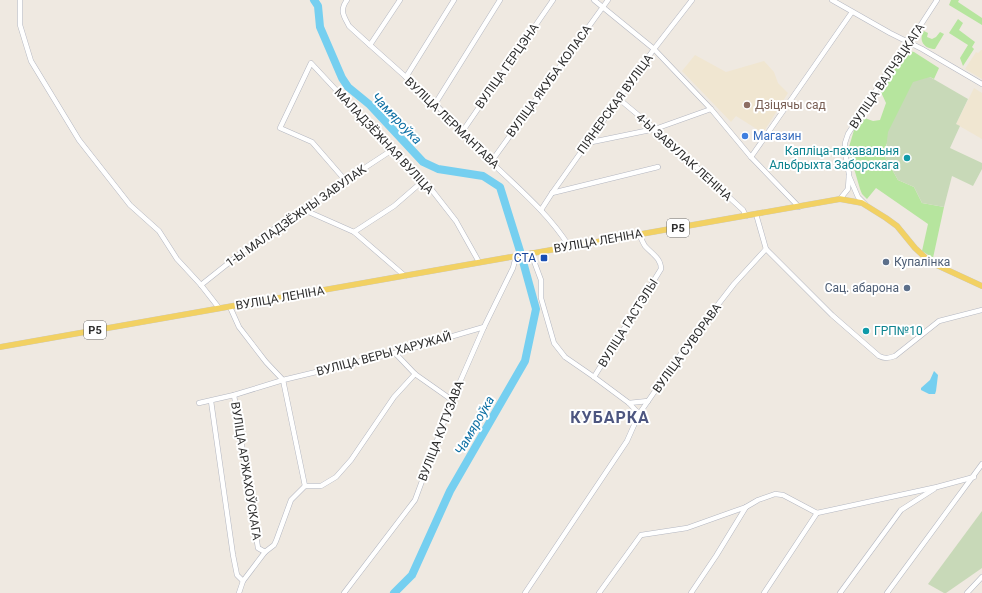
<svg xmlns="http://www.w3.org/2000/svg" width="982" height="593" font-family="Roboto,sans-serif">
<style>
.education{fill:#f0e6d1}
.green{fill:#b6e59e}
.cemetery{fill:#c8d9b8}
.water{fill:#75cff0}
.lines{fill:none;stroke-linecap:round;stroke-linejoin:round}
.river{stroke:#75cff0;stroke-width:8}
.minor-casing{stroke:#b4b7c1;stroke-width:5.5}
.major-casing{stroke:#c9c9c9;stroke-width:6}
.minor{stroke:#fff;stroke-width:4.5}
.major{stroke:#f2d163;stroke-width:5.5}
.education-dot{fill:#8d6e63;stroke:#fff;stroke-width:1.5}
.shop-dot{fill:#3f7fe0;stroke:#fff;stroke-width:1.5}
.culture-dot{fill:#0f9aa8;stroke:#fff;stroke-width:1.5}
.transit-dot{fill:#1a4fb4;stroke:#fff;stroke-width:1.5}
.service-dot{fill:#5c6f8a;stroke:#fff;stroke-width:1.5}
.labels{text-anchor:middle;stroke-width:4;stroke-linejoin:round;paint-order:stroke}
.shield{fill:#fff;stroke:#6d6d6d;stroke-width:1}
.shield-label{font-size:11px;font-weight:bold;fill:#2e2e2e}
.street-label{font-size:12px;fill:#2e2e2e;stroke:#fff}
.education-label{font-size:12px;fill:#785e54;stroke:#fff;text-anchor:start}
.shop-label{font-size:12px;fill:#366cbe;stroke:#fff;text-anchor:start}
.culture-label{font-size:12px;fill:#0d838f;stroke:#fff;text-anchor:end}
.transit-label{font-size:12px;fill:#164399;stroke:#fff;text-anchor:end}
.service-label{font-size:12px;fill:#4e5e75;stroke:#fff;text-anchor:start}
.water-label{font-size:13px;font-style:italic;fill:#0d6fa3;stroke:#fff}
.district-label{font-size:16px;font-weight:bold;letter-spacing:1px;fill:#4d5680;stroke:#fff}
</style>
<rect width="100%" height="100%" fill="#efe9e1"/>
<g class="education">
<polygon points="981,50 982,50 982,79 965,69 976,52 978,53"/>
<polygon points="695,55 726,72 764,61 774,72 778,83 788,93 763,133 736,116 731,122 682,71"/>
<polygon points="974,88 982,93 982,139 956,124"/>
</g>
<g class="green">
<polygon points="951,0 959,0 958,2 982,18 982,25 949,5"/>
<polygon points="958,19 963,23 959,30 975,42 972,47 974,49 963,66 960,58 968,45 949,33"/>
<path d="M924 31 928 33 927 37 932 39 936 37 940 32 944 34 935 49C924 49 918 40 924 31Z"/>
<polygon points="909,51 914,52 939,68 934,79 930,77 886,145 885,157 898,180 914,187 922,203 944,207 933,258 922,251 928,224 876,188 867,199 862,194 860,189 851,158 849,147 854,130 862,117 873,121 880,120 886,103 880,90 903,54"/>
</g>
<g class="cemetery">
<polygon points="930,77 968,99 956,124 960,126 950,148 982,163 982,169 973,186 952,176 944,207 922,203 914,187 898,180 885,157 888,132 913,82"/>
<polygon points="982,511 982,568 946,593 944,593 928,584"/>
</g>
<polygon class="water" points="934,371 938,375 936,391 935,394 929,394 921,390 921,388 930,380"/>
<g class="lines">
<g class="river">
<polyline points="314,0 318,6 320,27 342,78 348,87 370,105 423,162 438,169 483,176 500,187 520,251"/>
<polyline points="394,593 412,575 450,491 525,361 536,309 522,258"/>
</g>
<g class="minor-casing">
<g id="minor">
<polyline points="20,0 20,25 31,61 79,140 130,205 159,231 177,259 201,285 219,308"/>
<path d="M347 0C339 11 344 16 349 26 377 52 407 77 434 103 454 122 471 143 491 162 519 189 548 213 569 246"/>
<polyline points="594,0 654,49 711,109 751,157 799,207"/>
<polyline points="832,0 890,33 922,49 982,84"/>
<polyline points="370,45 400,0"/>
<polyline points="406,77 454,0"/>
<polyline points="619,99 655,129 743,210 746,216"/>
<polyline points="435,104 500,0"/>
<polyline points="462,132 553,0"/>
<polyline points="587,143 655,129 711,109"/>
<polyline points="751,157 852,12"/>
<polyline points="491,162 608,0"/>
<polyline points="849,176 858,197 865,204"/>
<polyline points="345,180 312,142 280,128 311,63 392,150 424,180 456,221 479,262"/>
<polyline points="552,193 658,167"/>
<polyline points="840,199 848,189 849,174 845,152 845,143 848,134 901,51 909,43 937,0"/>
<polyline points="302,209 354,232 394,206 424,180"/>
<polyline points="541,210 552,193 654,49 692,0"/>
<path d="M756 214 766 249 832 315 879 356C885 359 889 358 895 356L939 321 982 310"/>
<polyline points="354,232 405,276"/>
<polyline points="531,253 541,280 541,298 554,343 565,357 594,377 629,403 639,414"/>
<polyline points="201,285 250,246 302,209 392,150"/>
<polyline points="230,307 239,327 266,362 283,380 305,486"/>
<polyline points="395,353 415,374 452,400"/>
<path d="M594 377 661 269C661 258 652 254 645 246 643 243 641 238 639 234"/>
<polyline points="234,395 258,548 265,552 274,545 276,541 291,500 305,486 321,486 336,477 351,460 394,397 415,374"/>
<polyline points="211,401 233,555 237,575 243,581"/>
<polyline points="199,403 234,395 283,380 395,353 484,327"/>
<polyline points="629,403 648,401"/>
<polyline points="817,513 937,487 974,477"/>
<polyline points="239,593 243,581 265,552"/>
<polyline points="344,593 415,500 452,400 484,327 513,268 516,256"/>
<polyline points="525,593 627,441 639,414 692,338 734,284 766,249"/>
<polyline points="599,593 641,535 687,528 746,507 758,500 775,494 783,495 817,513"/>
<polyline points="691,593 716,556 746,507"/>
<polyline points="764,593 817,513"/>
<polyline points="840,593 901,510 934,489"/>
<polyline points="887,593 982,464"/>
<polyline points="967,593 982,577"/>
</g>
</g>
<g class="major-casing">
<polyline id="major" points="0,347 840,199 862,203 886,218 897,226 915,248 930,262 982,286"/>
</g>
<use href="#minor" class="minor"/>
<use href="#major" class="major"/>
</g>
<circle class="education-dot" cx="747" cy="105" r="4"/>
<circle class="shop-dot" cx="745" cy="136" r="4"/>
<g class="culture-dot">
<circle cx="907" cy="158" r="4"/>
<circle cx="866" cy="331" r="4"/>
</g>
<rect class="transit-dot" x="540" y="254" width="8" height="8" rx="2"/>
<g class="service-dot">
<circle cx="886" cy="262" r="4"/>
<circle cx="907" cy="288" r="4"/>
</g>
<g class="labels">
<g class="shield">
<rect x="667" y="219" width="22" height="18" rx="3"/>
<rect x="84" y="321" width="22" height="18" rx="3"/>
</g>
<g class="shield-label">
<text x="678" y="232">Р5</text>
<text x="95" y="334">Р5</text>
</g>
<g class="street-label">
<text transform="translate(507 66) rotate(-55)" y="4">ВУЛІЦА ГЕРЦЭНА</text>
<text transform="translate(887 76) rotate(-56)" y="4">ВУЛІЦА ВАЛЧЭЦКАГА</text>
<text transform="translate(549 81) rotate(-54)" y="4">ВУЛІЦА ЯКУБА КОЛАСА</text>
<text transform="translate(615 104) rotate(-54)" y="4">ПІЯНЕРСКАЯ ВУЛІЦА</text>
<text transform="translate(452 123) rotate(44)" y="4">ВУЛІЦА ЛЕРМАНТАВА</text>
<text transform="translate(384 141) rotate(47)" y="4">МАЛАДЗЁЖНАЯ ВУЛІЦА</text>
<text transform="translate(684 157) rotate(42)" y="4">4-Ы ЗАВУЛАК ЛЕНІНА</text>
<text transform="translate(296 216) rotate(-35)" y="4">1-Ы МАЛАДЗЁЖНЫ ЗАВУЛАК</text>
<text transform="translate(598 241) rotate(-10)" y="4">ВУЛІЦА ЛЕНІНА</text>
<text transform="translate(280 298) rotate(-10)" y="4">ВУЛІЦА ЛЕНІНА</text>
<text transform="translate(628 323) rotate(-58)" y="4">ВУЛІЦА ГАСТЭЛЫ</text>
<text transform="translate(687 348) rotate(-54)" y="4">ВУЛІЦА СУВОРАВА</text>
<text transform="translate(384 354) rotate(-15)" y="4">ВУЛІЦА ВЕРЫ ХАРУЖАЙ</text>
<text transform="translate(441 431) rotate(-69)" y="4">ВУЛІЦА КУТУЗАВА</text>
<text transform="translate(246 471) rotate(81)" y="4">ВУЛІЦА АРЖАХОЎСКАГА</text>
</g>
<g class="education-label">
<text x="755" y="109">Дзіцячы сад</text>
</g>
<g class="shop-label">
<text x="753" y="140">Магазин</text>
</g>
<g class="culture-label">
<text x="899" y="155">Капліца-пахавальня<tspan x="899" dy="14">Альбрыхта Заборскага</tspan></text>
<text x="874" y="335" text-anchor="start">ГРП№10</text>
</g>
<g class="transit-label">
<text x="536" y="262">СТА</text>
</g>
<g class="service-label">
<text x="894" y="266">Купалінка</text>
<text x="899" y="292" text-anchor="end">Сац. абарона</text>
</g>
<g class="water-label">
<text transform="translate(397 118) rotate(46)" y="5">Чамяроўка</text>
<text transform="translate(474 425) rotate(-60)" y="5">Чамяроўка</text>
</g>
<g class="district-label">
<text x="610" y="423">КУБАРКА</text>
</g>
</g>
</svg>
